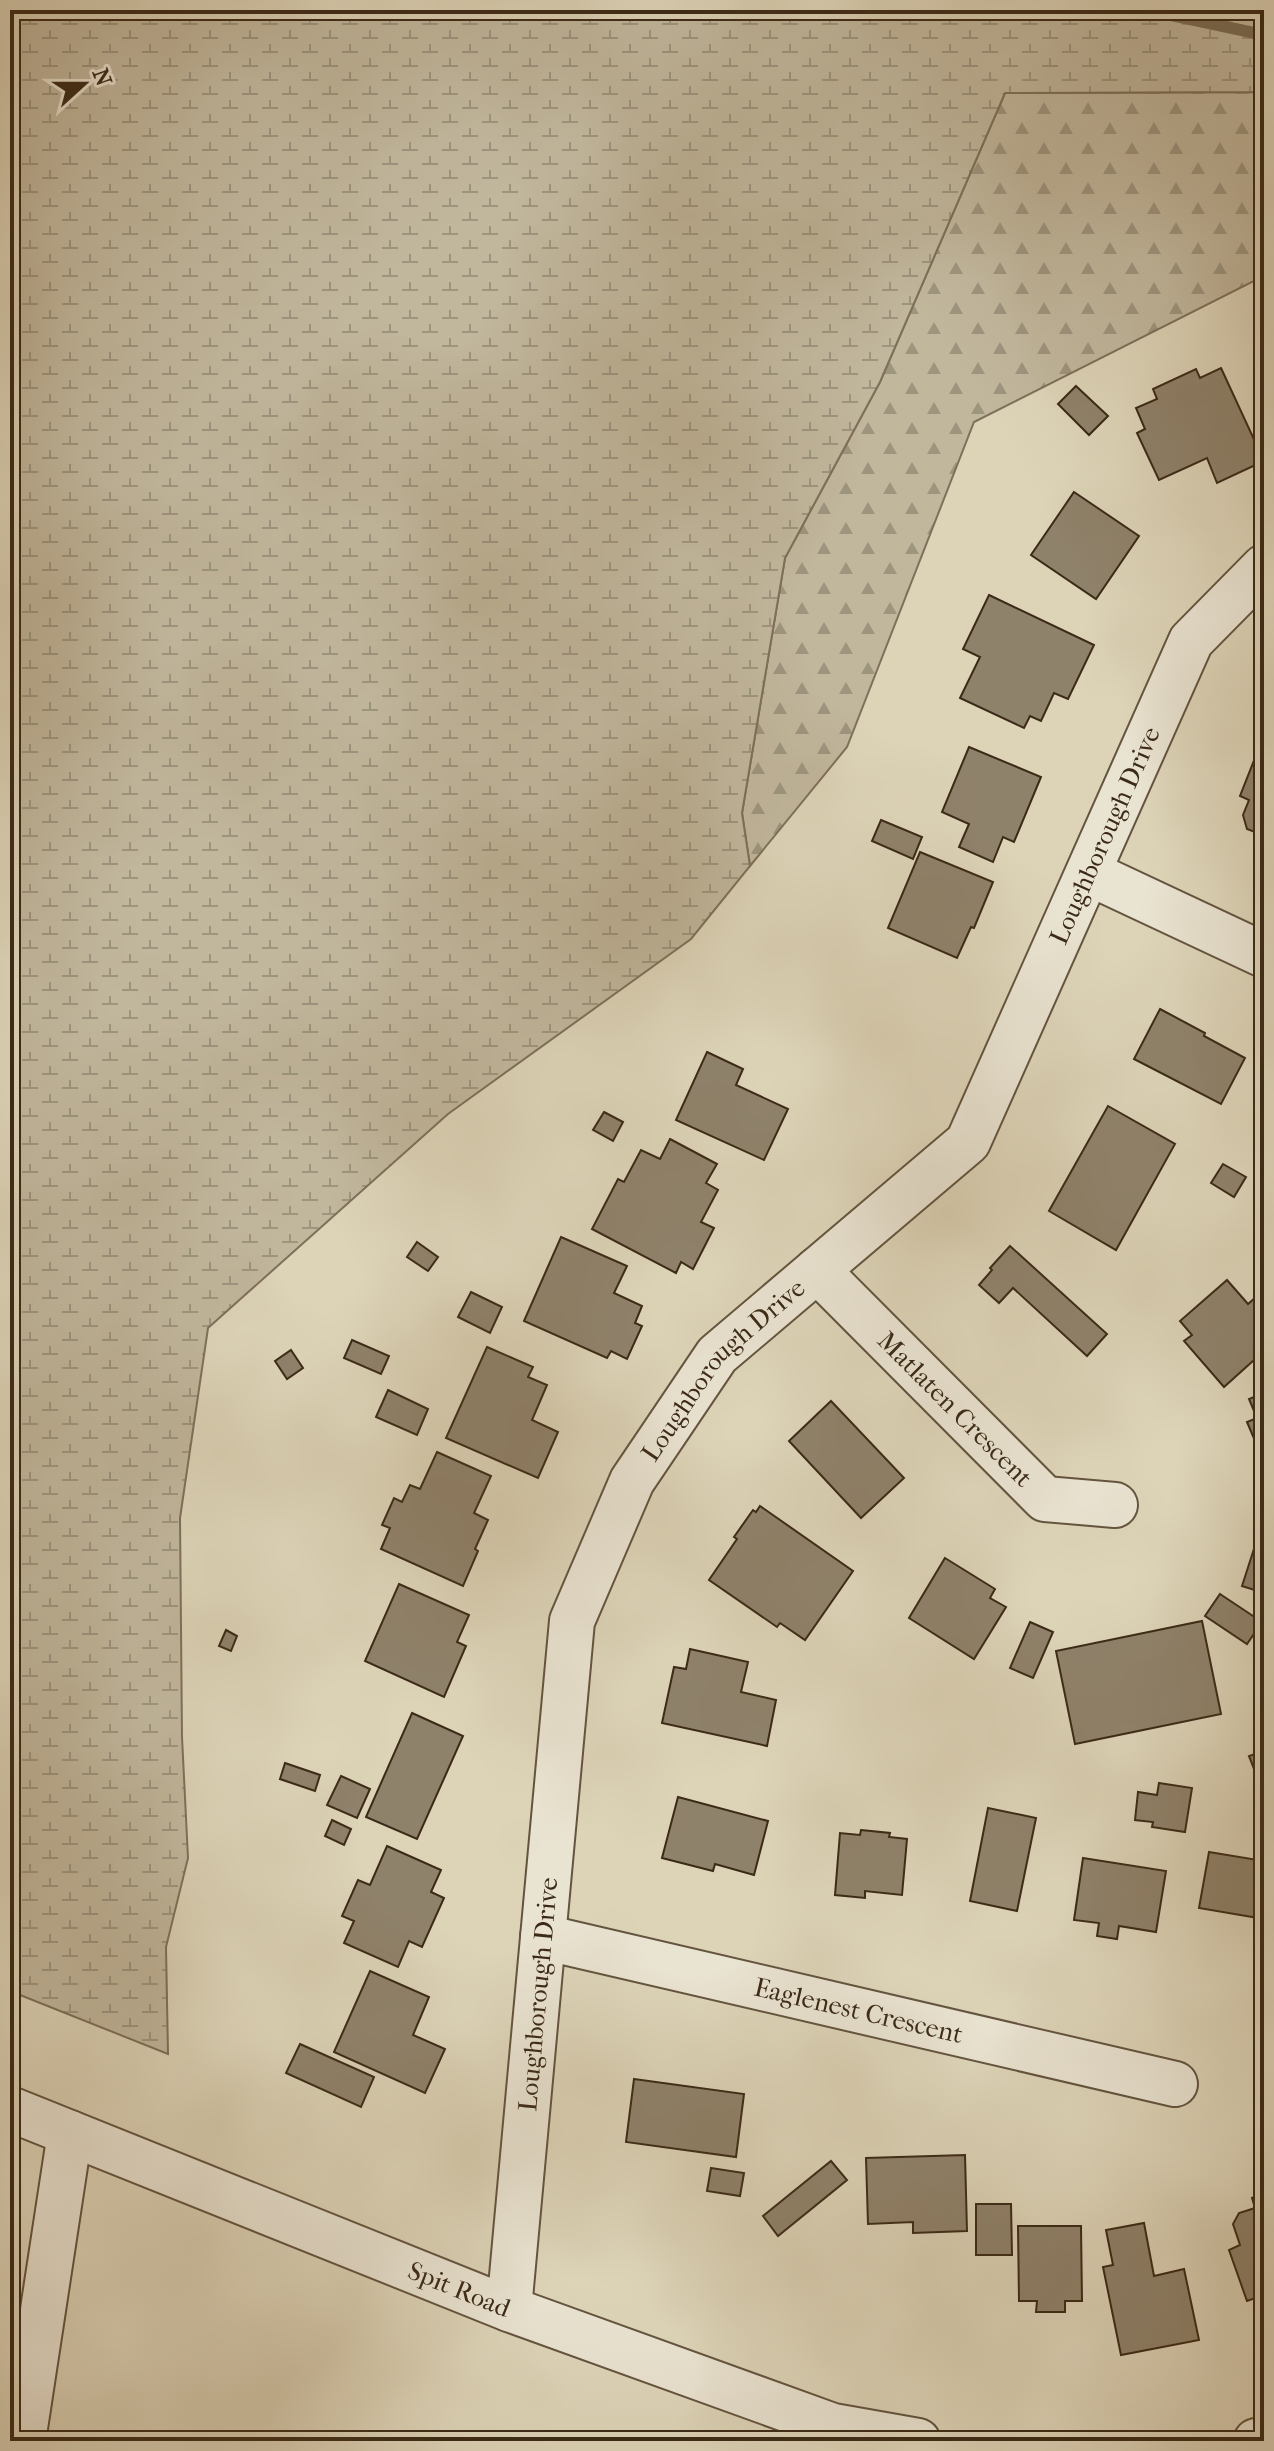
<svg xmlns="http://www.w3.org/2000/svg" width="1274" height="2451" font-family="'IM FELL French Canon',serif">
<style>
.forest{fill:url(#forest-firs);stroke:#7e705a;stroke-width:2}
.wetland{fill:url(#wetland-marsh);stroke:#7e705a;stroke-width:2}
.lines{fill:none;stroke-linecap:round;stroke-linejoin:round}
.stream{stroke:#7b6d57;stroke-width:12}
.building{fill:#8f826b;stroke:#3b2a17;stroke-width:2}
.minor-casing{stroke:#64543f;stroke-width:48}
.minor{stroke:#e9e3d1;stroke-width:44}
.labels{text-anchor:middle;stroke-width:8;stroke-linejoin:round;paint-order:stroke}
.street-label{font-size:26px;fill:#3b2a17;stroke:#e9e3d1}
</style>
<defs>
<pattern id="forest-firs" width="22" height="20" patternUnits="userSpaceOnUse" patternTransform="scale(2)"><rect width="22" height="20" fill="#c1b79d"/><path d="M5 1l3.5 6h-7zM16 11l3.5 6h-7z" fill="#9e957f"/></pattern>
<pattern id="wetland-marsh" width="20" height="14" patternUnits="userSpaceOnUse" patternTransform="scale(2)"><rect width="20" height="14" fill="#c1b79d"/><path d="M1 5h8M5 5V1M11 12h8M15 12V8" fill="none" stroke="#9e957f"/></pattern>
</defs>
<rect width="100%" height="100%" fill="#ddd4b8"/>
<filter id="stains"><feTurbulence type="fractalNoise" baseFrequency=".0025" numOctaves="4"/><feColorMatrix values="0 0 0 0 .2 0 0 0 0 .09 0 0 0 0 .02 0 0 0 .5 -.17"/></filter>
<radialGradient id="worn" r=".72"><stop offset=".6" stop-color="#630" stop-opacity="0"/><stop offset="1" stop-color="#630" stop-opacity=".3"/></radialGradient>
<polygon class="forest" points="1264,92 1264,276 974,422 847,747 750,866 742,813 785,558 880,382 1005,93"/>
<polygon class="wetland" points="10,10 1264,10 1264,92 1005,93 880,382 785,558 742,813 750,866 691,939 448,1114 208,1328 180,1518 182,1737 188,1858 166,1947 168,2054 10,1991"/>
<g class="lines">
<polyline class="stream" points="1147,10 1264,35"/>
</g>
<g class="building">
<polygon points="1221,368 1264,461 1217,483 1207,458 1159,480 1137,433 1145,429 1136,408 1157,399 1153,389 1196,369 1200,378"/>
<polygon points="1076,386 1108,416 1089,435 1058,404"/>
<polygon points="1074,492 1139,536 1096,599 1031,555"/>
<polygon points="989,595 1094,645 1068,699 1054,693 1041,721 1030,716 1024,728 960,698 980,657 963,649"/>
<polygon points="1264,735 1264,853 1257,850 1263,835 1247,829 1243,815 1249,800 1240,796"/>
<polygon points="969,747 1041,777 1014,842 1003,837 993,862 959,847 969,824 942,812"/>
<polygon points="881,820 922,837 913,859 872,841"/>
<polygon points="920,852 993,882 974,928 971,927 957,958 888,928"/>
<polygon points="1160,1009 1205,1033 1204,1036 1245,1058 1221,1104 1134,1059"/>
<polygon points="707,1052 743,1069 736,1085 788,1109 764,1160 676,1120"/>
<polygon points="1108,1106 1175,1144 1116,1250 1049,1211"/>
<polygon points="604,1112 623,1122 613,1141 593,1130"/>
<polygon points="670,1139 717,1164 706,1183 718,1190 701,1222 714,1228 693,1269 681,1262 676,1273 592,1229 618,1179 624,1182 641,1150 660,1159"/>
<polygon points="1223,1164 1246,1177 1234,1197 1211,1183"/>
<polygon points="561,1237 627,1266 614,1293 642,1306 635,1323 642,1326 627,1359 611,1351 607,1358 524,1321"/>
<polygon points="417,1242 438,1257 428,1271 407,1257"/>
<polygon points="1010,1246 1107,1334 1087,1356 1013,1288 999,1303 979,1285 992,1270 990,1268"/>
<polygon points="1227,1280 1248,1304 1264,1290 1264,1351 1224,1387 1184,1341 1192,1335 1180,1321"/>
<polygon points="471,1292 502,1307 490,1333 458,1317"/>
<polygon points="352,1340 389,1356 381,1374 344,1358"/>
<polygon points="487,1347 533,1367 528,1377 547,1385 532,1420 558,1432 538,1478 446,1438"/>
<polygon points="291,1350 303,1368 287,1379 275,1361"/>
<polygon points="388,1390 428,1409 417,1435 376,1417"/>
<polygon points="1264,1393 1264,1462 1247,1422 1257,1418 1249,1399"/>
<polygon points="831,1401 904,1478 861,1518 789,1441"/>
<polygon points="437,1452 491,1476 474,1513 488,1520 475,1549 478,1551 463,1586 381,1549 390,1528 382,1525 394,1498 402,1502 410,1485 420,1489"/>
<polygon points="760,1506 853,1571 805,1640 780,1623 777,1627 709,1580 737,1539 734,1537 753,1510 756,1512"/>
<polygon points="1262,1524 1264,1524 1264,1593 1242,1586"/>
<polygon points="945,1558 995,1589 990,1598 1006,1607 974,1659 909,1618"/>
<polygon points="399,1584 469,1615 457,1642 466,1646 444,1697 365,1661"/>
<polygon points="1220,1594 1262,1622 1247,1644 1205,1616"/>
<polygon points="1202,1621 1221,1714 1075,1744 1056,1651"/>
<polygon points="1030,1622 1053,1632 1033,1678 1010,1668"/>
<polygon points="226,1630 237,1636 231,1651 219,1646"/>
<polygon points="690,1649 748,1662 741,1692 776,1700 767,1746 662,1723 674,1667 686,1669"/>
<polygon points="412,1713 463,1736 417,1839 366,1817"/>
<polygon points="1264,1751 1264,1786 1261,1787 1249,1756"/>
<polygon points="285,1763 320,1775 315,1791 280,1779"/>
<polygon points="341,1776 370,1789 357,1818 327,1805"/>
<polygon points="1159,1783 1192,1788 1185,1832 1152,1827 1153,1822 1135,1820 1138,1792 1157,1795"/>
<polygon points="678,1797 768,1821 754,1875 715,1864 713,1871 662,1858"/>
<polygon points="988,1808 1036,1818 1017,1911 970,1901"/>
<polygon points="332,1820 351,1829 344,1845 325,1836"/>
<polygon points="861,1830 890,1833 889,1837 907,1839 902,1895 865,1891 865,1898 835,1895 840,1833 860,1835"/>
<polygon points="387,1846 441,1870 431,1892 444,1898 422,1947 409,1941 398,1967 344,1943 354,1921 342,1916 358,1880 370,1885"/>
<polygon points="1209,1852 1264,1861 1264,1919 1199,1908"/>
<polygon points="1083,1858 1166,1871 1156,1932 1119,1926 1117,1939 1097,1936 1099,1923 1074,1920"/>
<polygon points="370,1971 429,1997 413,2035 445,2049 425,2093 334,2052"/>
<polygon points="300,2044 374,2077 361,2107 286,2073"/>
<polygon points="634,2079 744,2094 736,2157 626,2142"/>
<polygon points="965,2155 967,2231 913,2233 913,2222 868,2224 866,2158"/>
<polygon points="831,2161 847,2180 778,2236 763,2216"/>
<polygon points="711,2168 744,2173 740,2196 707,2191"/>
<polygon points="1264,2194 1264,2295 1247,2301 1229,2250 1240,2245 1233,2224 1239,2213 1255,2208 1252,2198"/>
<polygon points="976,2204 1011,2204 1012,2255 976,2255"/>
<polygon points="1144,2223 1154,2276 1184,2269 1199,2340 1121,2355 1103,2267 1113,2265 1106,2230"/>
<polygon points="1018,2226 1081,2226 1082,2301 1065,2301 1065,2312 1036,2312 1037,2301 1019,2301"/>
</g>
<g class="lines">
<g class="minor-casing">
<g id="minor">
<polyline points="1089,873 1264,955"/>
<path id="s1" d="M817 1270 1045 1499 1115 1505"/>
<path id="s2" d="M543 1937 1175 2084"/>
<path id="s3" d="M10 2109 509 2309 833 2426 918 2441"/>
<path id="s4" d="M509 2309 572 1621 632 1481 717 1355 968 1142 1191 641 1264 567"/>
<polyline points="23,2441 70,2133"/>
<polyline points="1256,2441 1264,2439"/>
</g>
</g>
<use href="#minor" class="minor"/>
</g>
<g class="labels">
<g class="street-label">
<text dy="9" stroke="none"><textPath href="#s4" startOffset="1660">Loughborough Drive</textPath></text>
<text dy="9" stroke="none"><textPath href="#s4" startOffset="988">Loughborough Drive</textPath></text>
<text dy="9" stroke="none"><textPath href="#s1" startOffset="196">Matlaten Crescent</textPath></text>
<text dy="9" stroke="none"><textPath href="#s4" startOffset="316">Loughborough Drive</textPath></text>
<text dy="9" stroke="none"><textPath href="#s2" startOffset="324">Eaglenest Crescent</textPath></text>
<text dy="9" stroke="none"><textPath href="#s3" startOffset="484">Spit Road</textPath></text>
</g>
</g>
<rect width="1274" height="2451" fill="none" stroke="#ddd4b8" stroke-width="40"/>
<rect x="12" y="12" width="1250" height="2427" fill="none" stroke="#3b2a17" stroke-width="4"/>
<rect x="20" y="20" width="1234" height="2411" fill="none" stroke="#3b2a17" stroke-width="2"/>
<g transform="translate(84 84) rotate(69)" stroke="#e9e3d1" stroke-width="6" paint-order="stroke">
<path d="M0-6L14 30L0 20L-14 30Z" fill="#3b2a17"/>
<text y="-12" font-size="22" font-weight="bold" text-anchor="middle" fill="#3b2a17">N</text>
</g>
<rect width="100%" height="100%" filter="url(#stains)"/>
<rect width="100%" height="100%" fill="url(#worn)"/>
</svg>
